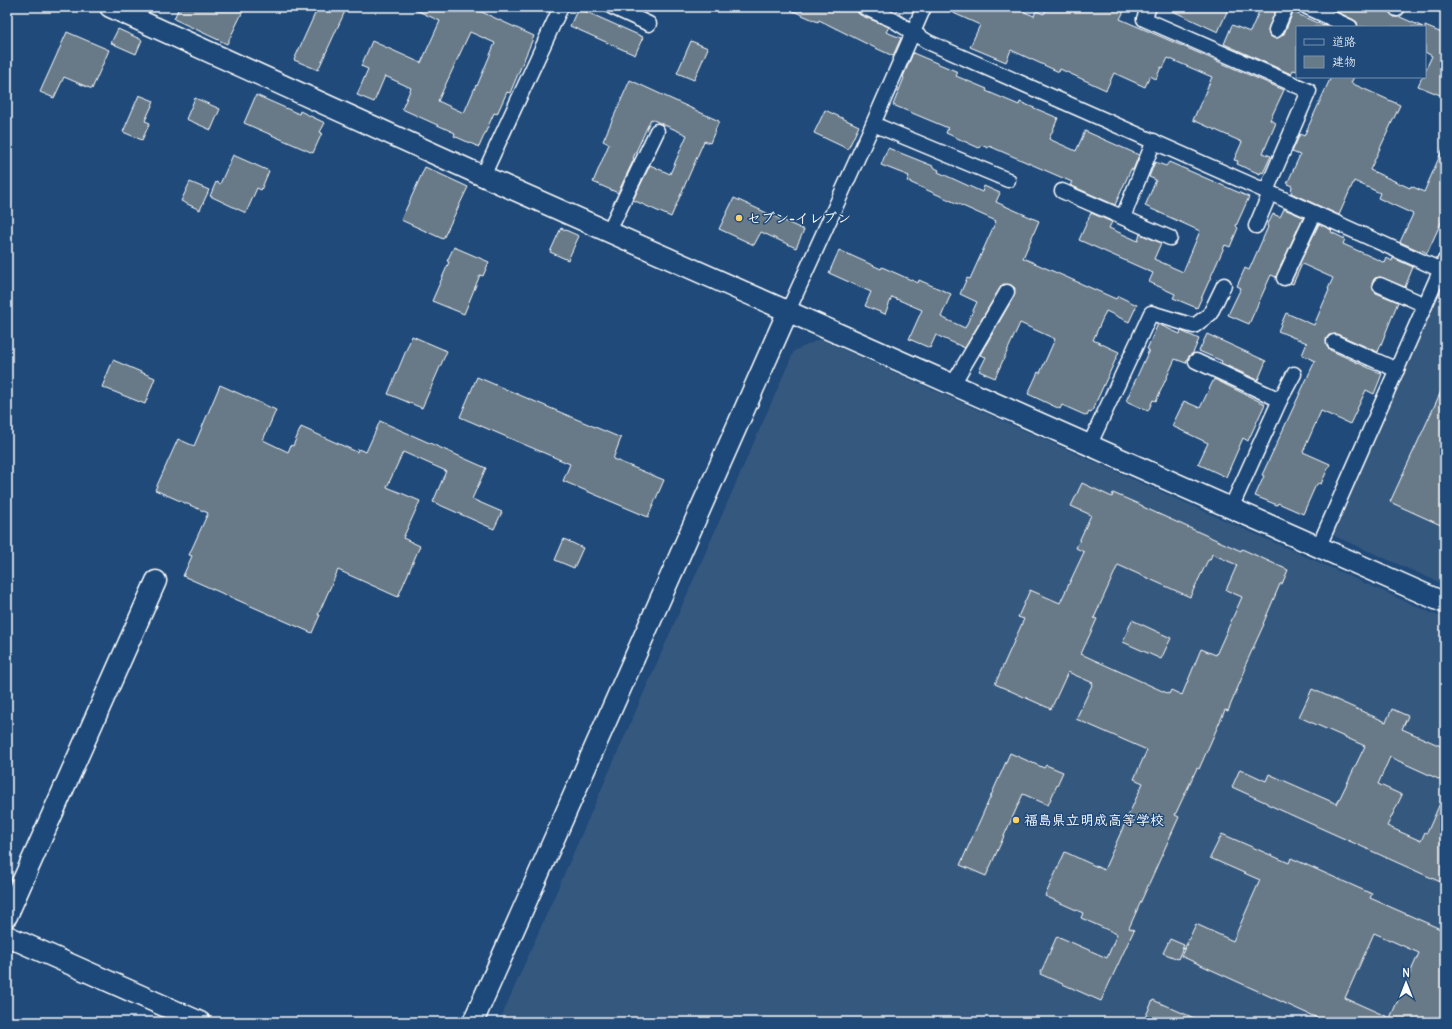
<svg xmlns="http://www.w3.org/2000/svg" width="1452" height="1029" font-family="Delius,'Klee One',sans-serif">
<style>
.built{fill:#35587e}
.building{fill:#677a88;stroke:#fff;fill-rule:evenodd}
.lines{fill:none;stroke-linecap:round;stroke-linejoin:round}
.street-casing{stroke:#fff;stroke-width:17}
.secondary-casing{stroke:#fff;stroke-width:23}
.street{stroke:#1f4a7a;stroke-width:14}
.secondary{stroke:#1f4a7a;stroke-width:20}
.poi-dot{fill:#ffd166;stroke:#1f4a7a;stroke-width:1.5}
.labels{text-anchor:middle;stroke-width:3;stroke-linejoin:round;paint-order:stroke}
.poi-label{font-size:14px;font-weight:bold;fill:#fff;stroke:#1f4a7a;text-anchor:start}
</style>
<rect width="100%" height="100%" fill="#1f4a7a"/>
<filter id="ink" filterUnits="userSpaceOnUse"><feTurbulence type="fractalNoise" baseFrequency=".025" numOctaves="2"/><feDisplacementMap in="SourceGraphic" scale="8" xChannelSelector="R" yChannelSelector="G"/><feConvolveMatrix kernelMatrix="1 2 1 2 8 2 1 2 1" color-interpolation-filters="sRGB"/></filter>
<g filter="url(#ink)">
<g class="built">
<polygon points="1445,281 1445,585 1332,535"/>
<polygon points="820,339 1445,619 1445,1022 499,1022 794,351"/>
</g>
<g class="building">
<polygon points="179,7 245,7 227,44 174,19"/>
<polygon points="318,7 347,7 318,70 294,60"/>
<path d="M409 7H471L534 36 510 93 507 92 497 114 494 113 479 147 454 136 455 133 402 109 411 88 385 76 374 102 357 95 368 69 361 66 372 41 421 63 440 21ZM470 32 495 43 477 86 476 85 464 113 438 101Z"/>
<polygon points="784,7 856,7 857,12 860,15 889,27 886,32 901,38 893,56 869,45 819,20 818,22"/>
<polygon points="885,7 898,7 896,12"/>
<polygon points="940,7 1013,7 1034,16 1036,11 1044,14 1047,7 1126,7 1120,19 1284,90 1270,120 1276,123 1263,153 1271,156 1263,173 1261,172 1260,174 1237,164 1238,161 1234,160 1242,142 1193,120 1212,77 1168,58 1163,68 1161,67 1156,79 1150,76 1145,87 1114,73 1106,90 1060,69 1059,72 1011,50 1006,62 970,47 980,25"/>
<polygon points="1164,7 1229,7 1218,32"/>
<polygon points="1261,7 1277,7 1268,31 1269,35 1273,38 1277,38 1284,34 1293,12 1324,26 1324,24 1330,27 1297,27 1297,71 1293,70 1291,74 1224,44 1232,25 1250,32"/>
<polygon points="1332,7 1378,7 1389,12 1394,17 1400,17 1423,27 1358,27 1357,22 1354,20 1331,9"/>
<polygon points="578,8 643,37 635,55 570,26"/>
<polygon points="1425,26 1442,33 1445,27 1445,97 1418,86 1422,77 1425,77 1425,71 1432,56 1425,52"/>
<polygon points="118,29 142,40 136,54 111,43"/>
<polygon points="67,32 109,50 92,89 64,77 54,98 40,92"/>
<polygon points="691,41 708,48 694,80 677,73"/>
<polygon points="913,53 958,72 956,76 987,89 986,91 1019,105 1020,102 1058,118 1049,139 1076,151 1085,131 1139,155 1133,170 1131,169 1115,205 1070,185 1072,182 989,146 988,148 981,145 979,148 946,133 948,128 893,105 904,78 903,77"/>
<polygon points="1331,77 1354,77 1351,83 1400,105 1370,170 1410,188 1411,186 1424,192 1445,144 1445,214 1427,253 1421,250 1420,251 1400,242 1413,214 1378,198 1380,193 1354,181 1339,215 1291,193 1292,186 1287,184 1300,155 1292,152 1300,134 1304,136"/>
<polygon points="630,80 719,121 710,143 704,141 671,217 633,200 650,165 670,174 687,135 651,119 633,158 634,159 618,193 593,182 609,144 603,141"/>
<polygon points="139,95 154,101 145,121 150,123 142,140 123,132"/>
<polygon points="256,95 299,114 300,111 325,123 320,132 322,133 313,153 244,123"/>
<polygon points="195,98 220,109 211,130 186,119"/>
<polygon points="825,110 859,126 848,149 814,133"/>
<polygon points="888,148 933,166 933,167 939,170 938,172 982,192 984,186 1000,193 996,202 1039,221 1023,258 1116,299 1118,296 1137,305 1129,322 1106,311 1093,340 1119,352 1091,413 1089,412 1087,416 1062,405 1060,409 1028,394 1038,372 1040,373 1055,339 1020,323 995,378 979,371 986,357 980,355 1014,296 1015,288 1011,285 1003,284 1000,288 965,348 936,335 930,348 909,339 922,310 892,297 885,314 865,306 871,292 829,273 839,250 881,269 882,267 918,283 919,280 951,294 941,317 965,328 977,302 960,294 967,278 970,279 996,221 907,181 909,176 881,165"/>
<polygon points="233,155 269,171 261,190 257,188 246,213 210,196 216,182 220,184"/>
<polygon points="1155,162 1166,166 1169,162 1249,197 1236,226 1238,228 1230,247 1225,245 1197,308 1173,298 1175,294 1149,282 1153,273 1079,240 1091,213 1112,222 1109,228 1138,241 1140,234 1161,243 1154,259 1183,272 1200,231 1145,206 1156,180 1149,177"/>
<polygon points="425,167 468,187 443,239 401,220"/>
<polygon points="190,182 209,190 200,210 181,201"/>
<polygon points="734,198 804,230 796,248 761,232 754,245 719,229"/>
<polygon points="1284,209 1303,217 1276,277 1271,275 1249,324 1228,315 1241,288 1237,286 1245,268 1249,270 1268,227 1267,226 1273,214 1280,217"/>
<polygon points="1319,224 1332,230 1331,232 1345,239 1343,244 1385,263 1387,258 1392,261 1393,258 1413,267 1405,287 1380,277 1375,278 1372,282 1373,290 1376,293 1398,302 1378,352 1337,334 1329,335 1326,339 1327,347 1330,350 1382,374 1374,394 1366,390 1350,424 1321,411 1303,452 1330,464 1321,484 1318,483 1315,487 1303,514 1278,503 1277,505 1255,496 1264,476 1262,475 1315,361 1302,355 1307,343 1278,331 1286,313 1314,325 1329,290 1328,289 1333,278 1302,264 1293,284 1290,283"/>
<polygon points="561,228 579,236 568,260 550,252"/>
<polygon points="454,247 489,262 483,276 480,275 464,314 432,301 449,262 447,261"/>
<polygon points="1158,324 1180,334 1181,331 1199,339 1193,353 1188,357 1186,363 1175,359 1156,401 1153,400 1148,411 1126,401 1149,350 1147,349"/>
<polygon points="1207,334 1266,361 1258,380 1221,363 1222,361 1199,351"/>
<polygon points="412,336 447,351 422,408 388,394"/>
<polygon points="113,360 155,378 145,404 102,387"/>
<polygon points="477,377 621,438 613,459 664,480 648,517 563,481 570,464 460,417"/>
<polygon points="1214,379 1265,404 1248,441 1243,438 1226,477 1198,464 1208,443 1172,426 1184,401 1200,408"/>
<polygon points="1445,383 1445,527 1390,502"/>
<polygon points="220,385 276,410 263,440 288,452 291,445 293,446 301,427 357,452 358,449 366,452 380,421 486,468 472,499 502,512 494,529 433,502 446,471 403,452 387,487 420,501 403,538 420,546 398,597 338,570 318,615 320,615 312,633 183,576 192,556 189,555 208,513 155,490 178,439 194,446"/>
<path d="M1082 483 1112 497 1113 493 1143 506V507L1241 551 1242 549 1288 570 1282 584H1280L1263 624H1264L1244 668H1246L1228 711 1225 710 1199 769 1197 768 1175 815 1179 817 1129 928 1134 930 1101 1001 1040 974 1057 936 1107 958 1117 934 1081 918 1083 913 1045 896 1065 852 1104 870 1143 783 1134 779 1147 750 1076 719 1093 683 1068 672 1051 709 995 684 1024 619 1018 617 1030 590 1060 603 1084 552 1076 548 1091 515 1071 506ZM1212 554 1237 565 1226 590 1242 597 1216 655 1201 649 1182 695 1171 690 1169 694 1081 654 1097 619 1094 618 1118 565 1190 597 1208 560H1210Z"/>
<polygon points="564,539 583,548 574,568 555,560"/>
<polygon points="1132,620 1171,638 1161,659 1123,642"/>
<polygon points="1312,689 1386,722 1392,709 1408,716 1402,729 1445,748 1445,782 1390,757 1378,784 1402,795 1387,826 1421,841 1425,832 1427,833 1445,792 1445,884 1267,804 1267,803 1232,787 1240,769 1266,781 1269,774 1337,804 1365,746 1299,717"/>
<polygon points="1010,753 1044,768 1046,765 1063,772 1048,805 1023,794 986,876 960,865"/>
<path d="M1222 834 1289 863 1291 858 1372 894 1370 898 1445 931V1022H1326L1181 956 1196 924 1233 941 1260 880 1210 858ZM1374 933 1419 953 1390 1018 1345 998Z"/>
<polygon points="1170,939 1184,945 1178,959 1163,953"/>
<polygon points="1153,1000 1203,1022 1143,1022"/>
</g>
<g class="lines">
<g class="street-casing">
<g id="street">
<polyline points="612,7 649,24"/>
<polyline points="864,7 893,20 928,42 1270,193 1441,270"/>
<polyline points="1149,7 1144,19 1309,91 1266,191"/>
<polyline points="1307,7 1350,27"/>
<polyline points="1397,9 1398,7"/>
<polyline points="1276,30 1286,7"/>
<polyline points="873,124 1008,180"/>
<polyline points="483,176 561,7"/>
<polyline points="1062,191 1170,238"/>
<polyline points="1123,217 1154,141"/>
<polyline points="1256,226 1270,193"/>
<polyline points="609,231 657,131"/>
<polyline points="1284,278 1314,214"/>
<polyline points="1380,285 1425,305"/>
<polyline points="788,311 873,124 924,7"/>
<polyline points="1334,342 1397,370"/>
<polyline points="1196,361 1280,400"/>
<polyline points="953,384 1007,292"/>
<polyline points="1089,446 1151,313 1194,326 1210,314 1224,285"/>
<polyline points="1231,508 1280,400 1294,374"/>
<polyline points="1319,546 1445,260"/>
</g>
</g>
<g class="secondary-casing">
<g id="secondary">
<polyline points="110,7 483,176 1445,603"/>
<polyline points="7,916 156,581"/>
<polyline points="7,936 200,1022"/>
<polyline points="473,1022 788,311"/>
</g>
</g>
<use href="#street" class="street"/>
<use href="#secondary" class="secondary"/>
</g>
</g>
<g class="poi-dot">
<circle cx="739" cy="218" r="4"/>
<circle cx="1016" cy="820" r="4"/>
</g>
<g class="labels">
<g class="poi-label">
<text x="747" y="223">セブン-イレブン</text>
<text x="1024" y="825">福島県立明成高等学校</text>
</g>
</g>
<rect width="1452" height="1029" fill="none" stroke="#1f4a7a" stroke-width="24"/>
<rect x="12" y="12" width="1428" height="1005" fill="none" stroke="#fff" stroke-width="1.5" filter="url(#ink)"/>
<rect x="1296" y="26" width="130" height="52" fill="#1f4a7a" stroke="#7992af"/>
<rect x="1304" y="39" width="20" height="6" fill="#1f4a7a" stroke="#7992af"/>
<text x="1332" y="46" font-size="12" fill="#ffffff">道路</text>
<rect x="1304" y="56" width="20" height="12" fill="#677a88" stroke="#7992af"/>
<text x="1332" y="66" font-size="12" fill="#ffffff">建物</text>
<g transform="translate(1406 983)" stroke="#1f4a7a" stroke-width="3" paint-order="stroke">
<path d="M0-3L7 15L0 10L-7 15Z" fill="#ffffff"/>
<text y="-6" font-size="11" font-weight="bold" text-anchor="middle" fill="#ffffff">N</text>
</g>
</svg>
